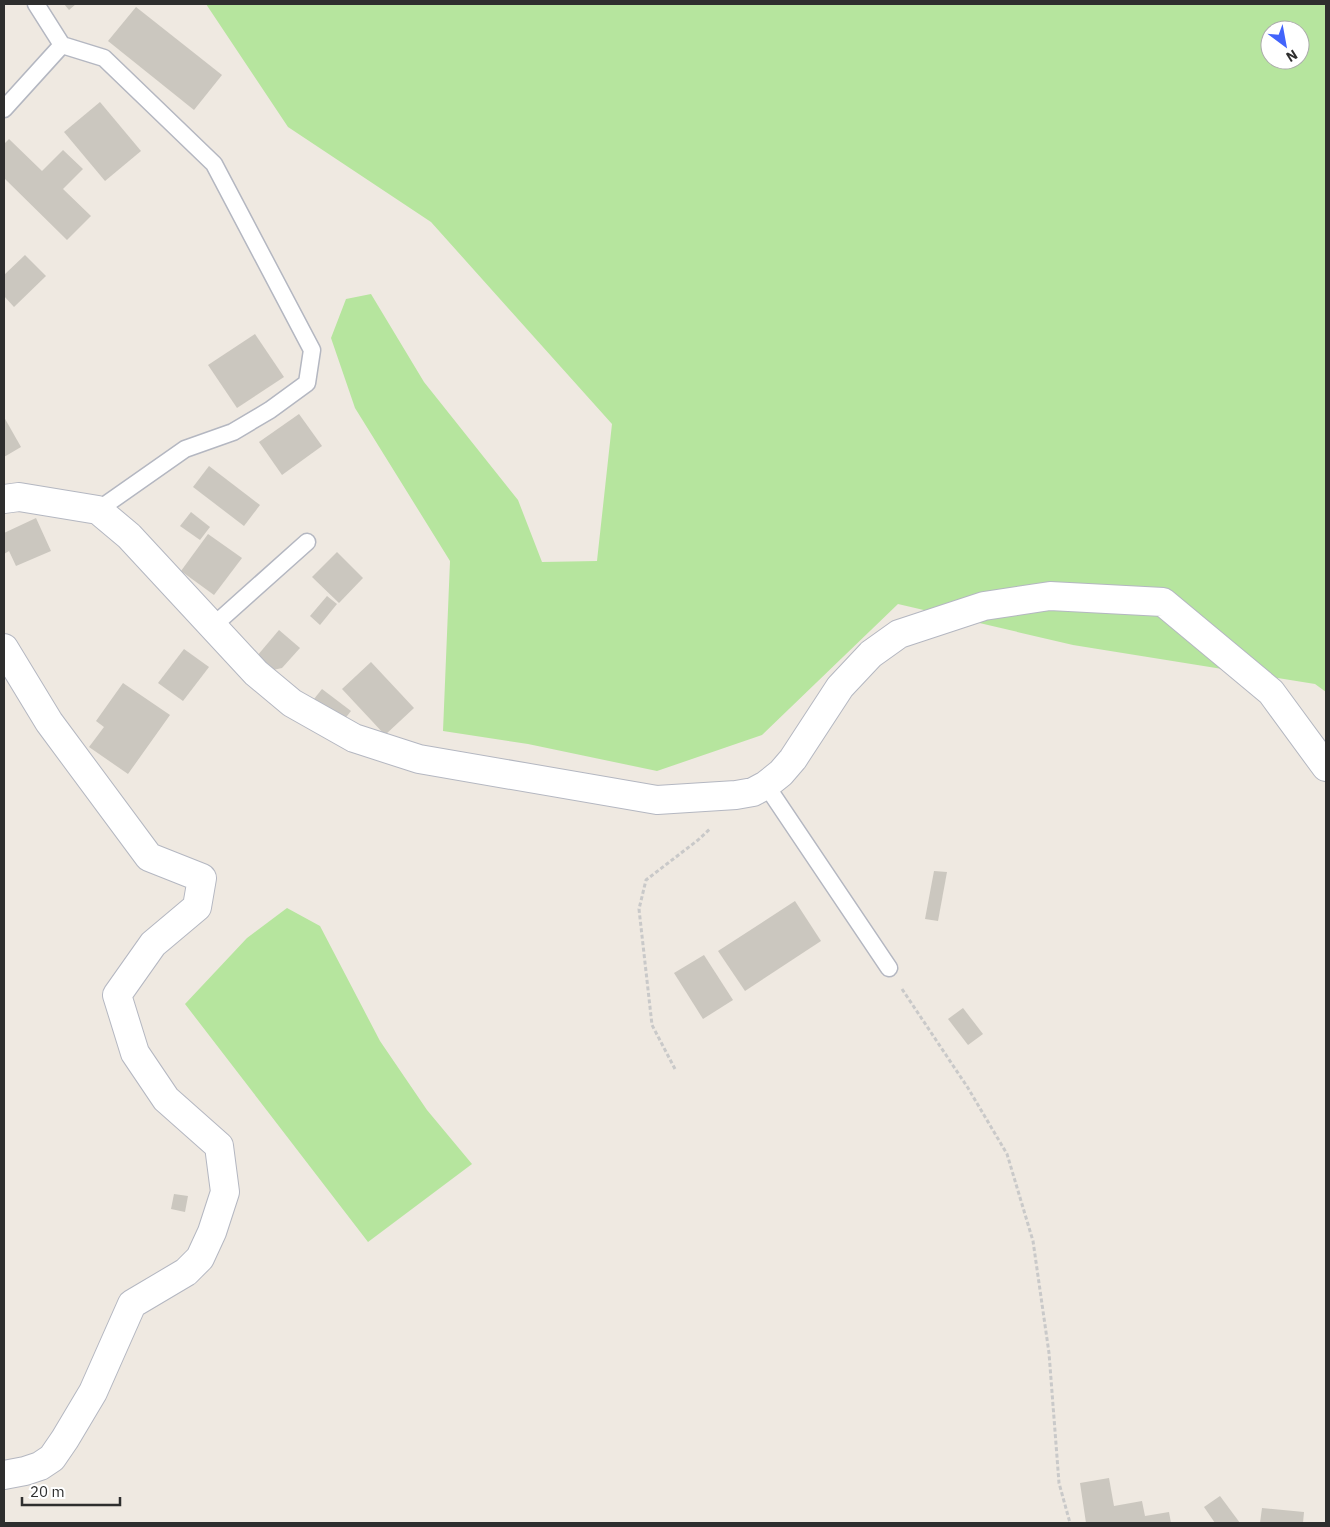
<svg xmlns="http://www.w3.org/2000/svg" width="1330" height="1527" font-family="'IBM Plex Sans',sans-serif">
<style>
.green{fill:#b6e59e;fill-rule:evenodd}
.building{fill:#cbc7bf}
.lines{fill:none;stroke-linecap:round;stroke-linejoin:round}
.lane-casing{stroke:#b4b7c1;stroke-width:19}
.street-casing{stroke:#b4b7c1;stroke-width:30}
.path{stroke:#c9c9c9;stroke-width:3;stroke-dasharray:4 2.5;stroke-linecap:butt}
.lane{stroke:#fff;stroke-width:16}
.street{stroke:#fff;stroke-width:28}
</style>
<rect width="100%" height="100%" fill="#efe9e1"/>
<g class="green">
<path d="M206 4H1326V692L1315 684 1073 645 898 604 762 735 657 771 528 744 443 731 450 561 355 408 331 338 346 299 371 294 424 382 518 500 542 562 597 561 612 424 431 222 288 127ZM1270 30H1300V60H1270Z"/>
<polygon points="287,908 320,926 380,1041 427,1110 472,1164 368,1242 185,1004 247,938"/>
</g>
<g class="building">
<polygon points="64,4 76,4 69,10"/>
<polygon points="136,7 222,75 194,110 108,41"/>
<polygon points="100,102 141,151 105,181 64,132"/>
<polygon points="9,139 42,171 63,150 83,169 63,189 91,216 67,240 4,178 4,144"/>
<polygon points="25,255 46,276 14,307 4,296 4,275"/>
<polygon points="255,334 284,377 237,408 208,365"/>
<polygon points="299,414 322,446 282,475 259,442"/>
<polygon points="4,417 21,447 4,457"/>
<polygon points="209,466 260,505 244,526 193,487"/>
<polygon points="191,512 210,527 200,540 180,526"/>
<polygon points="36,518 51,551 16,566 9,551 4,554 4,533"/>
<polygon points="208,534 242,558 214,595 181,571"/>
<polygon points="337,552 363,578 339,603 312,577"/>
<polygon points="327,596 337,604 320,625 310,616"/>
<polygon points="279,630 300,648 282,668 273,670 257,656"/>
<polygon points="184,649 209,667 183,701 158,683"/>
<polygon points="371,662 414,708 385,735 342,689"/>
<polygon points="123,683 170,715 128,774 89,747 104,727 96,721"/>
<polygon points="322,689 351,711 343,721 314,699"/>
<polygon points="934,871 947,872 938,921 925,919"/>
<polygon points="795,901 821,941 745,991 718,951"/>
<polygon points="704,955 733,1000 703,1019 674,973"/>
<polygon points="963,1008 983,1034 968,1045 948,1019"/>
<polygon points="174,1194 188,1196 185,1212 171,1209"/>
<polygon points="1109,1478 1114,1506 1142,1501 1145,1516 1169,1512 1171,1523 1086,1523 1080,1483"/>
<polygon points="1220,1496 1240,1523 1215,1523 1204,1507"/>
<polygon points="1262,1508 1304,1512 1303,1523 1260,1523"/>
</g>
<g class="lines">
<g class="lane-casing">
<g id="lane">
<polyline points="36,4 62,45 104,58 214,164 312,350 307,383 270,410 233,432 185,449 98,510"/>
<polyline points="4,109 62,45"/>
<polyline points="213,626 307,542"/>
<polyline points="766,785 889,968"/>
</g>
</g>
<g class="street-casing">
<g id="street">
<polyline points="4,499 19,497 98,510 129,536 256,673 292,703 354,738 419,759 657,800 736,795 753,792 766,785 781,773 793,759 840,687 871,654 899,634 984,606 1050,596 1163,602 1271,692 1326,767"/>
<polyline points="4,648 49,722 149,857 202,878 197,907 153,944 117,995 135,1053 166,1099 219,1146 225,1192 212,1232 200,1258 186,1272 132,1304 93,1392 65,1439 52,1458 40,1466 25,1471 4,1475"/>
</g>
</g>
<g class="path">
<polyline points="902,989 968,1088 1007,1154 1033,1241 1049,1353 1059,1483 1070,1523"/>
<polyline points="675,1069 652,1025 639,909 646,880 698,840 711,828"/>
</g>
<use href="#lane" class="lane"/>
<use href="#street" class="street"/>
</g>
<rect width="1330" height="1527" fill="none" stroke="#2e2e2e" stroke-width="10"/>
<g transform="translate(1285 45) rotate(148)"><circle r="24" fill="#ffffff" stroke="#ababab"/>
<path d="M0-4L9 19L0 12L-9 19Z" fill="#4264fb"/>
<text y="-8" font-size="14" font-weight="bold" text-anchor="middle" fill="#2e2e2e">N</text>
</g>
<path d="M22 1497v8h98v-8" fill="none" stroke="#2e2e2e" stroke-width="2.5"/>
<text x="30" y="1497" font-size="15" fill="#2e2e2e" stroke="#ffffff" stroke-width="4" paint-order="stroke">20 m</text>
</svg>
